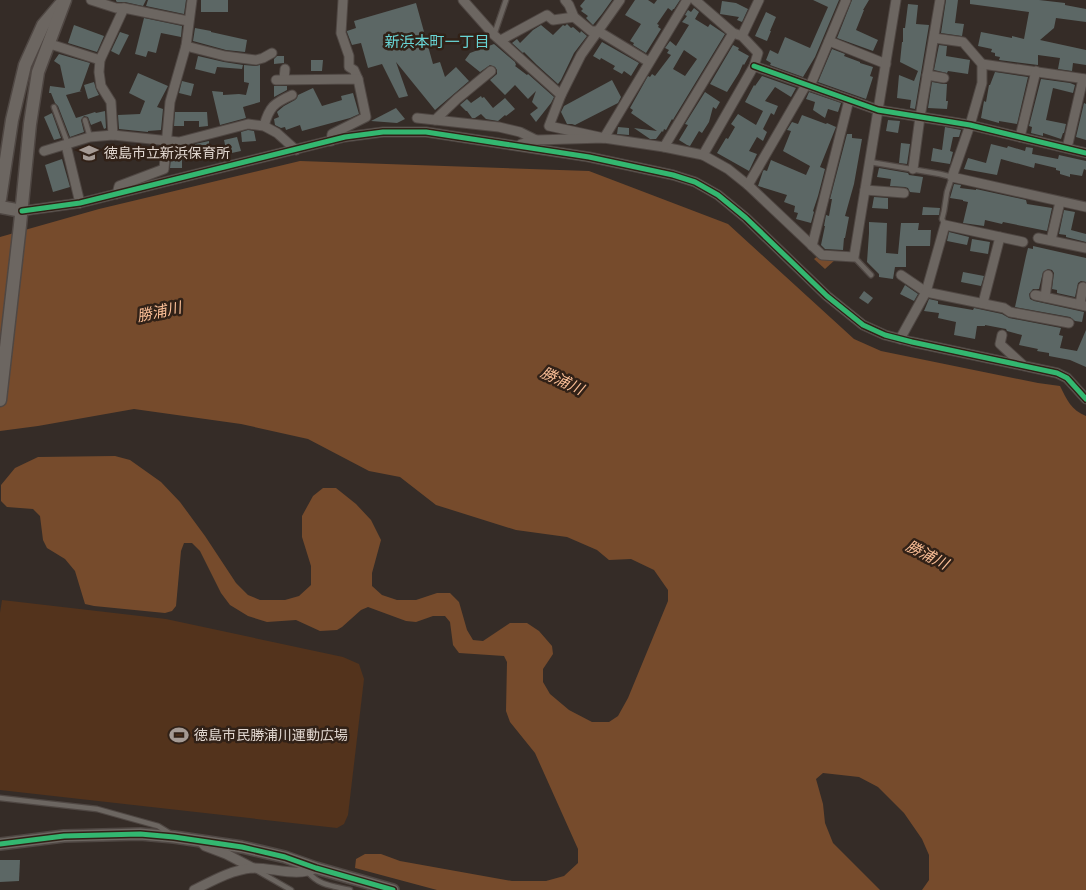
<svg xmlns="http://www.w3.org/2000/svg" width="1086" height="890" font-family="'Roboto Serif','Noto Sans JP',serif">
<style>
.green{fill:#53331c}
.water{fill:#764b2c}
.building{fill:#5c6765;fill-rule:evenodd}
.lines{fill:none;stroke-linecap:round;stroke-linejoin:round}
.service-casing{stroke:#4f4743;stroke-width:7}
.minor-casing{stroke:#4f4743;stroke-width:11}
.tertiary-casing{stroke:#4f4743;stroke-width:14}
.secondary-casing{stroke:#4f4743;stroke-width:15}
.service{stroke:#6c6661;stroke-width:4.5}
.minor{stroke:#6c6661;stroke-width:9}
.tertiary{stroke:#6c6661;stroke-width:11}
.secondary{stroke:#6c6661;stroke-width:12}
.cycleway-casing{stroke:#312117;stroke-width:8}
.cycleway{stroke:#33b770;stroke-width:5}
.labels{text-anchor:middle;stroke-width:5;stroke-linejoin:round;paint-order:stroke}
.poi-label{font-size:14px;fill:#e0d6cf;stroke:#312117;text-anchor:start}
.neighbourhood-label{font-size:15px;fill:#68d5d5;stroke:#312117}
.water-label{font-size:15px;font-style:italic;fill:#fabe96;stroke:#312117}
</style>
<rect width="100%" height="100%" fill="#352c27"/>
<polygon class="green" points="2,600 166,619 343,657 359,664 364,679 348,815 344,824 337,828 0,790 0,613"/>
<g class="water">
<path d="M300 161 589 171 728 224 854 339 881 351 1038 383 1060 386C1067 400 1071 410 1086 416V890H922L929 880V855L922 839 904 813 878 787 859 777 823 773 816 779 823 804 825 823 833 843 880 890H437L355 868 356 859 365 854H381L400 861 512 881H546L564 876 578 863V849L535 753 510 722 506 711 507 662 504 656 459 653 453 645 450 622 445 616H433L416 622 406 621 368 607 361 610 342 627 337 630 320 631 296 620 267 622 248 616 230 605 221 593 200 551 192 543H184L181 551 176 606 172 611 165 613 94 606 85 604 75 571 65 559 47 548 43 540 40 516 33 509 7 507 1 501V485L15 468 38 457 115 456 130 460 161 482 180 502 205 536 236 583 248 595 260 600H285L299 596 311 585V566L302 537V516L313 496 323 488H336L356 504 371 520 381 540 372 573V586L382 595 397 600H416L437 593H450L459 602 467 630 473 640 483 641 510 623H527L539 631 552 646 553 654 543 669V682L550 694 569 710 592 722H609L618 716 628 698 668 601V590L654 570 631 559 609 560 597 550 567 537 516 530 436 505 400 477 369 471 308 439 241 424 134 409 38 426 0 431V237L99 209Z"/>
<polygon points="818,256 836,259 825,269 814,259"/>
</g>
<g class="building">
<polygon points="116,0 146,0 143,6 125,2 117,2 116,1"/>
<polygon points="148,0 186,0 184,14 146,6"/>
<rect x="201" y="0" width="27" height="12"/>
<polygon points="585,0 612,0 602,14 593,25 586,18 588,16 581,11 583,9 580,6"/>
<polygon points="635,0 648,0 654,4 657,0 680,0 674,9 673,9 672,11 668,8 657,24 659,25 658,27 661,29 646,53 633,45 634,43 630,41 641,24 625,15"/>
<polygon points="813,0 839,0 815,57 803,77 770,65 771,63 766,60 770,50 778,54 785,37 810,48 828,7"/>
<polygon points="852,0 869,0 863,10 864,10 856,30 878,40 873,51 837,38"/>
<polygon points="946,0 958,0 955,23 964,24 962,36 941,33"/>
<polygon points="970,0 1039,0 1065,3 1065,5 1086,9 1086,22 1056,18 1054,28 1040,40 1086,50 1086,65 1073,63 1072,71 1058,69 1060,58 1038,55 1038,65 999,60 1000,57 995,56 995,53 991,52 992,49 978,46 981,32 1012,38 1012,36 1024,39 1029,12 970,4"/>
<polygon points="722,1 736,3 748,9 742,22 737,20 739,17 720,14"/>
<polygon points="416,3 433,64 440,62 445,77 456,67 469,81 435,110 396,62 408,96 399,98 382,64 368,68 361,43 352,45 347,32 347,31 356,28 354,21"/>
<polygon points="908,4 918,5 916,24 929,25 915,109 910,108 911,100 897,98 899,75 914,81 918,71 900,62 902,42 903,42 903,28 905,28"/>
<path d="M694 8 699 12 695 19 708 27 710 24 725 34 674 118 673 120 672 119 666 130 664 129 663 132 662 131 656 139H650L634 128 657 131 631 113 633 110 630 108 648 76 650 77 652 74 655 76 671 55 667 53 669 50 665 48 670 41 676 46 689 25 682 22 687 16 685 15 688 10 691 12ZM684 50 697 59 685 76 673 69Z"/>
<polygon points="766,12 776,17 770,31 771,31 767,41 755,36"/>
<polygon points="144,18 182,26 181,37 161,33 156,53 148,51 146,57 135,54"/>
<polygon points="567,24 571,28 573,27 580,33 581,31 587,36 574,53 561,80 558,84 537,65 524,52 523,53 512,43 517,39 520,43 533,30 541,25 553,35 563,25 565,26"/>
<polygon points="74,25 104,36 97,52 68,43"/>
<polygon points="195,28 211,31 211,32 247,40 245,52 226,50 193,41"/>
<polygon points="120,32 129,35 119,55 111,51"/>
<polygon points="602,42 639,63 631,76 624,71 622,74 613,69 615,66 601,58 600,60 593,56"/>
<polygon points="494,44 515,62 516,65 515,66 527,75 528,74 554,97 551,103 536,122 530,114 538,108 532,102 536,91 528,99 515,85 505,95 490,80 497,74 497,70 495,67 490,65 480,72 465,60 470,53"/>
<polygon points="733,45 739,48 738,50 749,56 744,65 743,64 739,73 727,92 710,84"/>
<polygon points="939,45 947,46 946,56 970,60 968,74 948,71 947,73 934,70"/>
<polygon points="832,49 845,54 844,56 860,62 860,63 873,67 870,76 873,77 866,99 818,82"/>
<polygon points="59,54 90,63 80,91 82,91 66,95 76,118 95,112 96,113 105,111 106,128 104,129 101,121 91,125 88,117 84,116 81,120 84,132 70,137 58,106 55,103 51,93 49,93 50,86 65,88 60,65 54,61"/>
<polygon points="198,56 224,62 243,65 242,69 217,67 215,74 195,69"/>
<polygon points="277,56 284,56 284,63 274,64 274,59"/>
<polygon points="311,60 323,60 322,71 311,71"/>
<polygon points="244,65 256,66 260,65 260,102 243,107 246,118 220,125 212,91 223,92 223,95 239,94 246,95 249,83 244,82"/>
<polygon points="995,72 1028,77 1017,124 999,121 999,123 981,118 984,101 986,102 989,85 990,85"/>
<polygon points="138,73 168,86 157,107 163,109 161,130 148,131 148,132 119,129 118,115 140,114 145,101 129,93"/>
<polygon points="762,76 796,88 791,97 775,87 765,101 778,106 774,115 771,113 763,129 767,132 763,141 757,137 749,151 757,154 749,171 717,153 726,138 728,139 735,127 731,124 738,114 756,125 763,111 745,102 754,85 755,86"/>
<polygon points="1041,79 1070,83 1075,85 1073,93 1053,88 1046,120 1066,124 1064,133 1063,133 1061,139 1043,133 1043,136 1031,133 1032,127 1029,126"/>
<polygon points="612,80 621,97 618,103 575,125 572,124 567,124 561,112 564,106"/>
<polygon points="182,81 194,84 191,96 179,93"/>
<polygon points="94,82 96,89 99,95 88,99 84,85"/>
<polygon points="932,82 943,84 947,84 946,101 948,101 947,109 928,108"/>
<polygon points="274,86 287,86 287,90 274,97"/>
<polygon points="313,88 322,106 342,100 341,96 353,93 359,114 350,118 302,131 300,125 286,130 285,127 281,128 275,125 274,119 279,117 277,112 278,111 284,106 295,100 297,98 298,95"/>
<polygon points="705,92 720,102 716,109 713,107 709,122 702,133 699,131 690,146 687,145 679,140 688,125 685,124"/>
<polygon points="809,92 841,103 838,112 828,109 825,118 813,110 815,102 806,99"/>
<polygon points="481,96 482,98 484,97 493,108 505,98 515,109 506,116 505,115 498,121 486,119 481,114 475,118 472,118 467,111 466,111 460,105 467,99 471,103"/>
<polygon points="1084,103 1086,104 1086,140 1076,137"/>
<polygon points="396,108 405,119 397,123 371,121"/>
<polygon points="175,112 207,112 208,126 199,127 199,121 184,121 184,126 174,126"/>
<polygon points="52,113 61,138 54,140 44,117"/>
<polygon points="802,115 826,124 827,123 836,127 820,167 825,169 818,196 813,211 814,212 811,223 796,219 798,213 794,212 795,206 784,202 787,195 758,186 763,171 764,170 767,171 771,160 806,175 810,166 783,151 791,131 787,130 792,122 798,124"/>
<polygon points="888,120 900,121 898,133 886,131"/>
<polygon points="618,127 629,128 629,135 617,134"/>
<polygon points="945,127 961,130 959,137 953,137 950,151 953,152 950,164 931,161 933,148 942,150"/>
<polygon points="248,130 254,131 256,141 242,142 241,132"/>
<polygon points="847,134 852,134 852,138 862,139 854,184 845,216 849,217 845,238 844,238 843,250 825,249 821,245 825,226 824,226 826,215 829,216 832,199 830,199"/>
<polygon points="237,137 241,151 227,154 224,140"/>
<polygon points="209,141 209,154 195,155 195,144"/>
<polygon points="901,143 910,144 907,164 899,163"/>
<polygon points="991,144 1007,148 1008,146 1025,151 1026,147 1033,148 1032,154 1058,159 1059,155 1086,161 1086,170 1084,169 1082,176 1070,174 1070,177 1060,174 1060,171 1056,170 1056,168 1035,163 1034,168 1001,159 997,175 964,169 968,158 986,163"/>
<polygon points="171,158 182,158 182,168 170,168"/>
<polygon points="62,159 70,187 53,192 45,165"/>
<polygon points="879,168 908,173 909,175 923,177 920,193 910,192 908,188 905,187 890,186 891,179 877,177"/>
<polygon points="954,184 961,185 960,188 976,190 976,189 1026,200 1027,204 1052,208 1047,231 1003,222 1002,224 985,220 984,226 963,223 968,202 963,201 963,200 950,198"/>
<polygon points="874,197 888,198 888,209 872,208"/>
<polygon points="923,207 940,208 939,215 922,215"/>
<polygon points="1064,210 1075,212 1071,230 1086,234 1086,242 1066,237 1066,235 1059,234"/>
<polygon points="869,222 887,223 886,253 898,254 901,223 919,223 918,230 931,230 930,246 906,246 906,267 895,267 893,279 879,277 879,274 867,262 869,233"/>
<polygon points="949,232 969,237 967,245 947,241"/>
<polygon points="972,239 990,242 988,254 970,251"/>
<polygon points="1033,246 1086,258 1086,282 1081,281 1078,283 1075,297 1057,293 1057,290 1052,289 1054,273 1052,270 1048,269 1043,272 1039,289 1033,289 1029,294 1030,299 1034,301 1084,312 1082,322 1075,321 1070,317 1015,307 1026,256 1028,248 1033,249"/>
<polygon points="963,272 984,276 981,286 961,282"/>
<polygon points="905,285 918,294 914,301 900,294"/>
<polygon points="864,291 873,298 868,304 859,298"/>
<polygon points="929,299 938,301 938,304 973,310 974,308 1002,314 1009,318 1061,328 1059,335 1063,336 1060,348 1077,351 1086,330 1086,367 1070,360 1049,356 1049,353 1037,351 1038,349 1019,345 1022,335 1007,331 1006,329 985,325 985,326 977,326 975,339 954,335 956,322 938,318 939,313 924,311"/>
<polygon points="0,860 20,860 19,881 0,882"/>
</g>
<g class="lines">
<g class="service-casing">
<g id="service">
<polyline points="494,35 506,0"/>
<polyline points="54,107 68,144"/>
<polyline points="85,120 90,137"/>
<polyline points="870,162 940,174 952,177 947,192 944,211 942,219 945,225"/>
<polyline points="854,257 871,275"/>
<polyline points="0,798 97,809 158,826 171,834"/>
<polyline points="256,870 291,890"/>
<path d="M308 872C319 886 334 886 350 890"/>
</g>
</g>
<g class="minor-casing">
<g id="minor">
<polyline points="91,0 116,8 124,8 188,21"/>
<polyline points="343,0 341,33 349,56 349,67 354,70 358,79"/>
<polyline points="463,0 494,35 561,95"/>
<polyline points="565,0 569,5 574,17 591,31 598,31 649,62"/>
<polyline points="620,0 581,55 561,95 549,126 604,138 687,0"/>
<polyline points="695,0 733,33 742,36 758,53 754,66 703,155"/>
<polyline points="742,36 759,0"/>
<polyline points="934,38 963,42 982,64 982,83 970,125 952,177 1086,207"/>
<polyline points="501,40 547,15 553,20 574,17"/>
<polyline points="829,41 886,64"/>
<polyline points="50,44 100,60"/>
<polyline points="186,46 225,56 256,60 263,58 272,53"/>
<polyline points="982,64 1086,79"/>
<polyline points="754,66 878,110 970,125 1086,153"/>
<polyline points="927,75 944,78"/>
<polyline points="284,79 285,69"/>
<polyline points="276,80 358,79 366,117 332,134 331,141"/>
<polyline points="810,86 846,0"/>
<polyline points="417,118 499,127 520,132 536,140"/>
<polyline points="435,120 457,99 491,71"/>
<path d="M264 126C269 107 274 103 292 95"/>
<polyline points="113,135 111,102 101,86 99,72 100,60 124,8"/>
<polyline points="1020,137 1036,71"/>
<polyline points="521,144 536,140 604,138 664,147 703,155 728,169 748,185 822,255 854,257 896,0"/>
<polyline points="66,145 80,203"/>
<polyline points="664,147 733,33"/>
<polyline points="1067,148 1083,79"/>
<polyline points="44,151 90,137 113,135 179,142 248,124 264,126 277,133 296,150"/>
<polyline points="913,169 920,117 940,0"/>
<polyline points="748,185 806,85"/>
<polyline points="865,190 904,193"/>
<polyline points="117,194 119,186 164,169 170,102 186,46 192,0"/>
<polyline points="22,211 80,203 345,137 383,132 426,132 589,157 673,175 695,182 718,195 746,218 827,296 863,325 885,335 912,342 1057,373 1067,378 1086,399"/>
<polyline points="1038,238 1086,248"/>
<polyline points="1051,240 1060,202"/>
<polyline points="812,246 849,100"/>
<polyline points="901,275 926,292 1004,308 1010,312 1069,323"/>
<polyline points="1035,295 1086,306"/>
<polyline points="1045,297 1048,275"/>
<polyline points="983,303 1000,237"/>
<polyline points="1080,304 1083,287"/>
<polyline points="1002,335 1000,344 1023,365"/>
<polyline points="900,339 926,292 945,225 1023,242"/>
<polyline points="202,843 205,846 226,854 253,868"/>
<path d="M194 890C212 881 231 870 252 868 272 867 297 878 316 868"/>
</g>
</g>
<g class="tertiary-casing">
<polyline id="tertiary" points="0,844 64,836 140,834 174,837 242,847 285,857 316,868 393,890"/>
</g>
<g class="secondary-casing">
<g id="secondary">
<polyline points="0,199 12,120 25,65 43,25 60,5"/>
<polyline points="0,207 22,211"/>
<polyline points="0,400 20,225 30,124 38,72 65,0"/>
</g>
</g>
<use href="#service" class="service"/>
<use href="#minor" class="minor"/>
<use href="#tertiary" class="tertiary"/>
<use href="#secondary" class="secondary"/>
<g class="cycleway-casing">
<g id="cycleway">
<polyline points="754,66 878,110 970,125 1086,153"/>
<polyline points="22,211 80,203 345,137 383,132 426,132 589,157 673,175 695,182 718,195 746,218 827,296 863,325 885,335 912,342 1057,373 1067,378 1086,399"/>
<polyline points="0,844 64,836 140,834 174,837 242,847 285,857 316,868 393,890"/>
</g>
</g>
<use href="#cycleway" class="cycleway"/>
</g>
<defs>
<g id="school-bare" transform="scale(1.5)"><path d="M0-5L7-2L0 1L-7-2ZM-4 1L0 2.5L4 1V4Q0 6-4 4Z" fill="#a49a94" stroke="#312117" stroke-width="2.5" paint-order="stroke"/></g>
<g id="stadium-bare" transform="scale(1.5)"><path d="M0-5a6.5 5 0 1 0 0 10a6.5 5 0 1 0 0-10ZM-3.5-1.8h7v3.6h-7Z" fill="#a49a94" stroke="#312117" stroke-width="2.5" paint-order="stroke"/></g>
</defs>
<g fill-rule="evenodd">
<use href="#school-bare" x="89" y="153"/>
<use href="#stadium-bare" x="179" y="735"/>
</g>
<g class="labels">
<g class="poi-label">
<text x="104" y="158">徳島市立新浜保育所</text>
<text x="194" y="740">徳島市民勝浦川運動広場</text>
</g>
<g class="neighbourhood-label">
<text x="437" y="47">新浜本町一丁目</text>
</g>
<g class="water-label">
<text transform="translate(159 312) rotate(-12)" y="5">勝浦川</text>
<text transform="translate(562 381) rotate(25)" y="5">勝浦川</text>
<text transform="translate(927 555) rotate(27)" y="5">勝浦川</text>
</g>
</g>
</svg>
